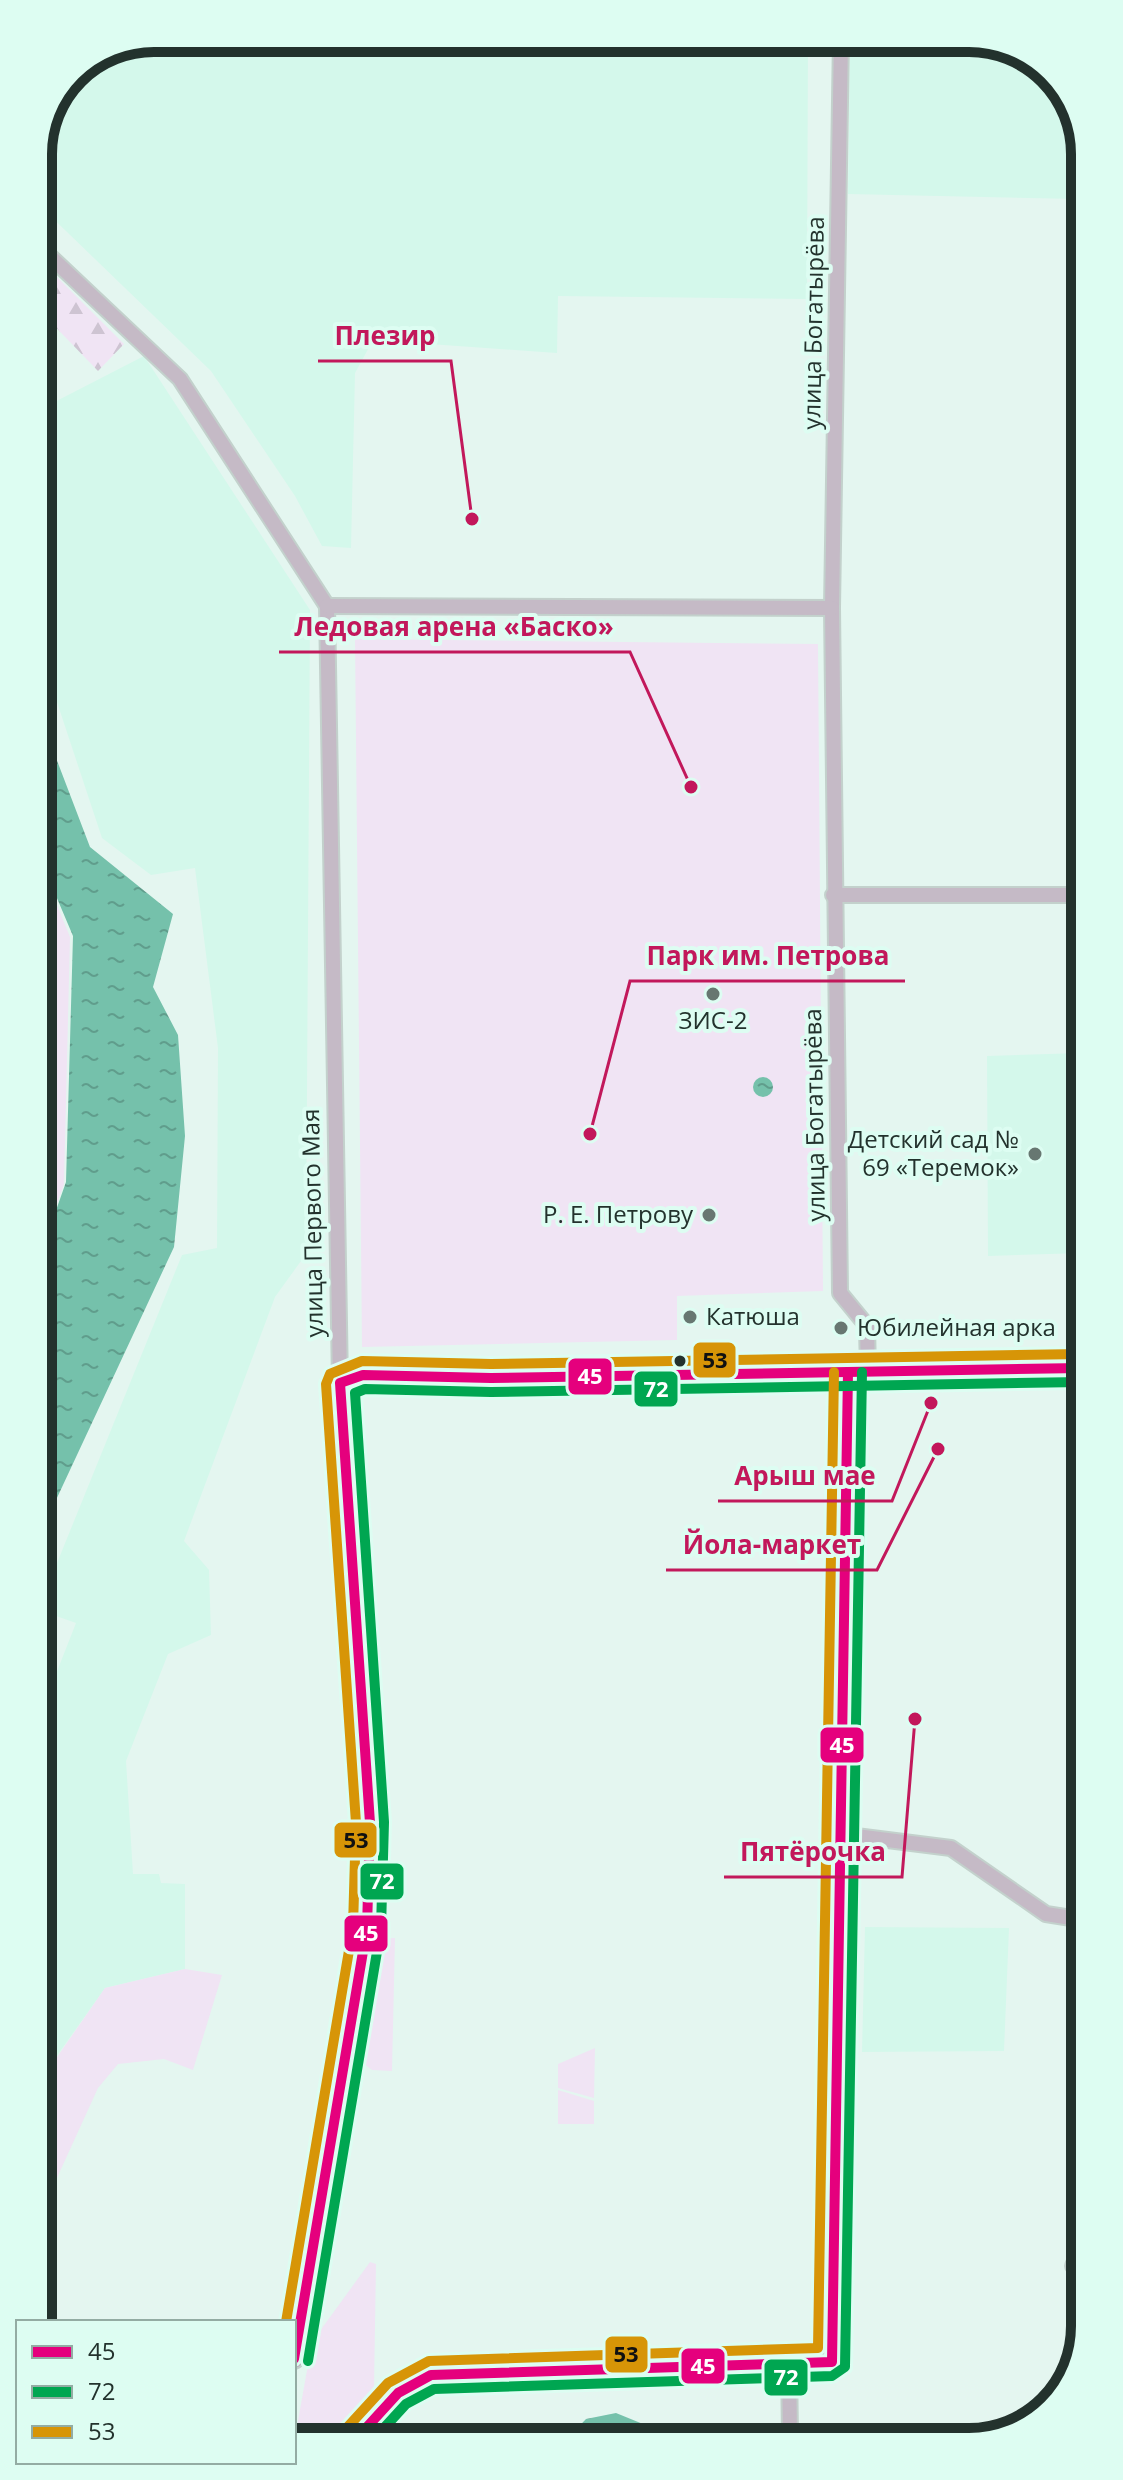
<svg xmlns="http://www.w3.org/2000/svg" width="1123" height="2480" font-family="'Open Sans',sans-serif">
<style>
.built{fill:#d4f8eb}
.green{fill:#f0e4f4}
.forest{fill:url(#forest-firs)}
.water{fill:url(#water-ripples)}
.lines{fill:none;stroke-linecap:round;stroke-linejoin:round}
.street-casing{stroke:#c3d1cc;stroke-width:18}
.secondary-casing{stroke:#c3d1cc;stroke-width:22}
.street{stroke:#c5bac6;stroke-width:14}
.secondary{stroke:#baafbd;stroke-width:18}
.bus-1-casing{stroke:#ddfdf2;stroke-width:16}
.bus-2-casing{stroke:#ddfdf2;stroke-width:16}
.bus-3-casing{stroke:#ddfdf2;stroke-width:16}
.bus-1{stroke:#e5007d;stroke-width:10}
.bus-2{stroke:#00a651;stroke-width:10}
.bus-3{stroke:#d79507;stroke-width:10}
.poi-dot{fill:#677771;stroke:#ddfdf2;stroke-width:3}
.bus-dot{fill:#23322d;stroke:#ddfdf2;stroke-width:3}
.labels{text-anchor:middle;stroke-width:8;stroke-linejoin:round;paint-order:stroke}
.street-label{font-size:24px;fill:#23322d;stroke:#ddfdf2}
.poi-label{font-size:24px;fill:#23322d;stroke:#ddfdf2;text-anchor:end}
.rim{fill:none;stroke:#23322d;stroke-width:10}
.leader{fill:none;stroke:#c2185b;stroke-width:3}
.callout-dot{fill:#c2185b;stroke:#ddfdf2;stroke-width:3}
.callout-label{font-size:26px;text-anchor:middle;font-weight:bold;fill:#c2185b;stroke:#ddfdf2;stroke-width:8;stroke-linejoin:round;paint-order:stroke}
.line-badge{stroke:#ddfdf2;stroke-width:3}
.badge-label{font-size:22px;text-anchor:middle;font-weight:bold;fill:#fff}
.pale-badge-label{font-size:22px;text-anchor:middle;font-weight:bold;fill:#111}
</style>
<defs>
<pattern id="forest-firs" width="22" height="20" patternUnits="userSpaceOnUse" patternTransform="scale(2)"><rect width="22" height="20" fill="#f0e4f4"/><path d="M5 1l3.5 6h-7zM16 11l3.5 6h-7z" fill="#cec4d2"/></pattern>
<pattern id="water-ripples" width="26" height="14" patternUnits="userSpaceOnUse" patternTransform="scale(2)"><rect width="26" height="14" fill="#75c1ab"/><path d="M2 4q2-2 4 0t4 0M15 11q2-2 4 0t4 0" fill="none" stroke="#609d8c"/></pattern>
</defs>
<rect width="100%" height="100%" fill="#e4f6f0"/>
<g class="built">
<polygon points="154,38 808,38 807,299 558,296 557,353 373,340 355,373 351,548 322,546 295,496 211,371 38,204 38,147 72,72"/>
<polygon points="850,38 977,38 1040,62 1079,116 1079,199 848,194"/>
<polygon points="144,356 310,610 306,1254 275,1297 184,1541 209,1570 211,1635 168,1654 126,1761 133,1874 159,1874 161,1883 185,1884 185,1969 105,1988 44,2074 43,1707 76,1623 42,1611 42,1600 182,1255 217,1248 218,1048 195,868 151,875 102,838 54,693 40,625 39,410"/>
<polygon points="1081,1053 1082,1253 988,1256 987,1056"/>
<polygon points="865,1927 1009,1928 1004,2051 862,2052"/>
</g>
<g class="green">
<polygon points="355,639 818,644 823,1291 677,1296 677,1340 362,1347"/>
<polygon points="40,863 70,937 64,1184 41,1247"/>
<polygon points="395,1938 392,2071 372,2070 358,2059 355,2042 370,1939"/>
<polygon points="185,1969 222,1975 193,2070 164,2059 118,2064 98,2088 51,2191 44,2185 44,2076 105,1988"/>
<polygon points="595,2048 594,2098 558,2088 558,2064"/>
<polygon points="558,2090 594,2101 594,2124 558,2124"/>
<polygon points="370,2262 376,2264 374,2389 330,2440 299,2441 296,2432 312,2342"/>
</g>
<polygon class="forest" points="39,259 124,344 98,371 39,310"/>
<g class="water">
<polygon points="40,716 90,847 173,914 153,987 178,1035 185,1136 174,1247 42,1530 41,1253 66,1182 73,936 40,858"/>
<circle cx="763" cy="1087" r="10"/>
<polygon points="616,2413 643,2424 651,2438 567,2439 586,2419"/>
</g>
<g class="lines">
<g class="street-casing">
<g id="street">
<polyline points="841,38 832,608 840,1293 867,1326 868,1371"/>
<polyline points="38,245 180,379 327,606"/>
<polyline points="327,606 340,1383"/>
<polyline points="327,606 832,608"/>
<polyline points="833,895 1081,895"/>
<polyline points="840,1834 951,1848 1046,1914 1084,1920"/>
<polyline points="1073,2266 1085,2236"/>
<polyline points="789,2364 790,2437"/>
</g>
</g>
<g class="secondary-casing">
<g id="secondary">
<polyline points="294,2359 367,1928 370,1823 340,1383 363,1375 491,1378 1082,1368"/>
<path d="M355 2440C378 2413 396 2386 431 2375L832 2362 848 1372"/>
</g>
</g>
<use href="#street" class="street"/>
<use href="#secondary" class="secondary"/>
<g class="bus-1-casing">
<g id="bus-1">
<polyline points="294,2359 367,1928 370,1823 340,1383 363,1375 491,1378 1082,1368"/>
<polyline points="355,2440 398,2393 431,2375 832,2362 848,1372"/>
</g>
</g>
<g class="bus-2-casing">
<g id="bus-2">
<polyline points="308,2361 381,1928 384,1822 355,1393 365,1389 491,1392 1082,1382"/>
<polyline points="373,2440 406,2404 434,2389 832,2376 845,2367 862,1372"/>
</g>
</g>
<g class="bus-3-casing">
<g id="bus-3">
<polyline points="286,2322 353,1927 356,1823 326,1384 330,1374 362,1361 491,1364 1082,1354"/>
<polyline points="344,2431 388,2383 429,2361 818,2348 834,1372"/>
</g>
</g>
<use href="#bus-1" class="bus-1"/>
<use href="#bus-2" class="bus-2"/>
<use href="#bus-3" class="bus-3"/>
</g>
<g class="poi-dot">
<circle cx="713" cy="994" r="8"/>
<circle cx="1035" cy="1154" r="8"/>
<circle cx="709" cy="1215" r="8"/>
<circle cx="690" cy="1317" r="8"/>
<circle cx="841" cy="1328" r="8"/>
</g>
<circle class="bus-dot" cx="680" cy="1361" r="7"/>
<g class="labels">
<g class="street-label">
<text transform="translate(814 323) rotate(-89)" y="8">улица Богатырёва</text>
<text transform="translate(815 1115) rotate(-91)" y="8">улица Богатырёва</text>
<text transform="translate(313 1223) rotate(-91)" y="8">улица Первого Мая</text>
</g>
<g class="poi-label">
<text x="713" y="1029" text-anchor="middle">ЗИС-2</text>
<text x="1019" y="1148">Детский сад №<tspan x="1019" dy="28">69 «Теремок»</tspan></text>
<text x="693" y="1223">Р. Е. Петрову</text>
<text x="706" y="1325" text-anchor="start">Катюша</text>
<text x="857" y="1336" text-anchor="start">Юбилейная арка</text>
</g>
</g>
<path d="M0 0H1123V2480H0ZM154 52H969A102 102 0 0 1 1071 154V2326A102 102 0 0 1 969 2428H154A102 102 0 0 1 52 2326V154A102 102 0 0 1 154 52Z" fill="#ddfdf2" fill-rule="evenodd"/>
<path class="rim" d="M154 52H969A102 102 0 0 1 1071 154V2326A102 102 0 0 1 969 2428H154A102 102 0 0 1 52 2326V154A102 102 0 0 1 154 52Z"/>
<path class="leader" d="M472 519L451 361H318M691 787L630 652H279M590 1134L630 981H905M931 1403L892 1501H718M938 1449L877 1570H666M915 1719L902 1877H724"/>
<g class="callout-dot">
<circle cx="472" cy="519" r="8"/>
<circle cx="691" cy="787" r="8"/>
<circle cx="590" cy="1134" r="8"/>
<circle cx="931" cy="1403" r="8"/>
<circle cx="938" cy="1449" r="8"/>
<circle cx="915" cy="1719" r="8"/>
</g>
<g class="callout-label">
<text x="385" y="345">Плезир</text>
<text x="454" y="636">Ледовая арена «Баско»</text>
<text x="768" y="965">Парк им. Петрова</text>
<text x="805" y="1485">Арыш мае</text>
<text x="772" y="1554">Йола-маркет</text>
<text x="813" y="1861">Пятёрочка</text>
</g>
<g class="line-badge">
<rect x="692" y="1341" width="45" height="38" rx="8" fill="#d79507"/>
<rect x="567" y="1357" width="46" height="39" rx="8" fill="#e5007d"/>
<rect x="633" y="1370" width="46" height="38" rx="8" fill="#00a651"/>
<rect x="819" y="1726" width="46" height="38" rx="8" fill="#e5007d"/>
<rect x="333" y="1821" width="45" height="38" rx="8" fill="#d79507"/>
<rect x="359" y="1862" width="46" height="39" rx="8" fill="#00a651"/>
<rect x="343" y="1914" width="46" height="39" rx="8" fill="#e5007d"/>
<rect x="604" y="2335" width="45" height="39" rx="8" fill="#d79507"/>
<rect x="680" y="2347" width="46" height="38" rx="8" fill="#e5007d"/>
<rect x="763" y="2358" width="46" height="39" rx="8" fill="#00a651"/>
</g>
<g class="badge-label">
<text x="590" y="1384">45</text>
<text x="656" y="1397">72</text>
<text x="842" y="1753">45</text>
<text x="382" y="1889">72</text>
<text x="366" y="1941">45</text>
<text x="703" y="2374">45</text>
<text x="786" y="2385">72</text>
</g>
<g class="pale-badge-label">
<text x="715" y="1368">53</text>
<text x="356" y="1848">53</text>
<text x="626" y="2362">53</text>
</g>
<rect x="16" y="2320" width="280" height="144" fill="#ddfdf2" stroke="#93aca3" stroke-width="2"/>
<rect x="32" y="2346" width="40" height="12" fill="#e5007d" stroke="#93aca3" stroke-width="2"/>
<text x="88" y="2360" font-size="24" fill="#23322d">45</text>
<rect x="32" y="2386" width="40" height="12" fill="#00a651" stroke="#93aca3" stroke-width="2"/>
<text x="88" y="2400" font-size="24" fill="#23322d">72</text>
<rect x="32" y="2426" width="40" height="12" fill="#d79507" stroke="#93aca3" stroke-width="2"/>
<text x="88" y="2440" font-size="24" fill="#23322d">53</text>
</svg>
